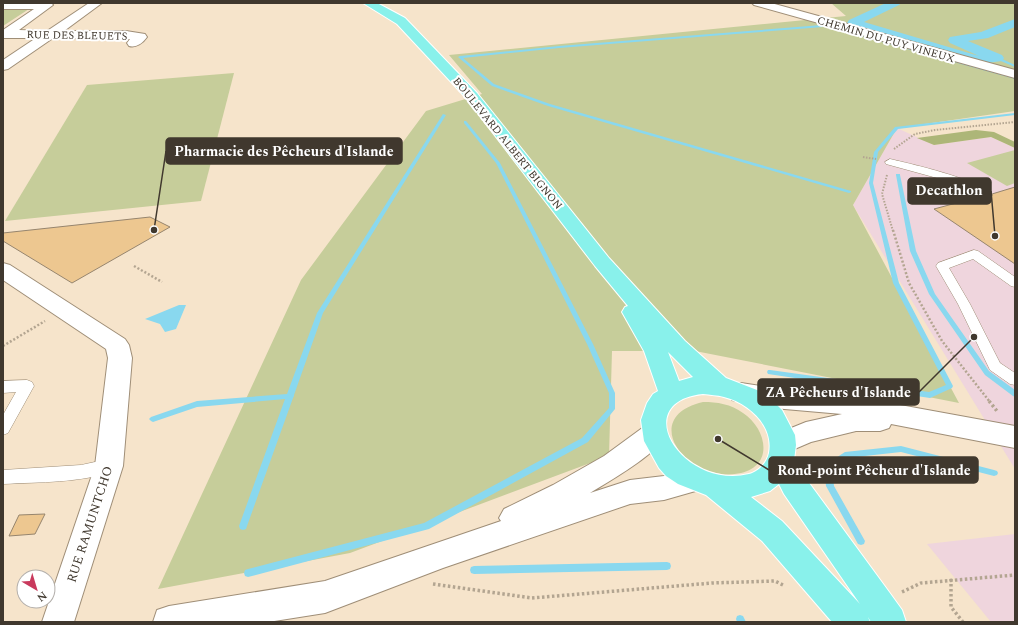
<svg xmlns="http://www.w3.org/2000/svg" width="1018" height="625" font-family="Spectral,serif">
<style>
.industrial{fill:#efd5dd}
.green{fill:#c6cd9a}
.forest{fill:#adb678}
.water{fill:#89d8ef}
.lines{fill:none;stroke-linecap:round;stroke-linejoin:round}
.stream{fill:#89d8ef;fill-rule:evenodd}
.canal{fill:#89d8ef;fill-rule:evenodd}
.building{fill:#edc790;stroke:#96856e}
.service-casing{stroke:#9f8e77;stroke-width:1}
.minor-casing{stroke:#9f8e77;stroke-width:2}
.primary-casing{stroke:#fff;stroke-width:2}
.path-far2{stroke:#b3a591;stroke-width:2;stroke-dasharray:1.5 1.5;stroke-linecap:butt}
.path-far1{stroke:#b3a591;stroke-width:2.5;stroke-dasharray:2 2;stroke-linecap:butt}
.path{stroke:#b3a591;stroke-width:3.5;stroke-dasharray:2.5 2.5;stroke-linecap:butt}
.service{fill:#fff;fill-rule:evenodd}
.minor{fill:#fff;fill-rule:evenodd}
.primary{fill:#89f1eb;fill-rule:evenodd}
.labels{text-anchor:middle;stroke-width:4;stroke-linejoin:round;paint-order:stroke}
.far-street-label{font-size:11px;fill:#40382e;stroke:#fff}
.street-label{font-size:13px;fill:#40382e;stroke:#fff}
.leader{fill:none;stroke:#40382e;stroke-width:1.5}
.callout-dot{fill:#40382e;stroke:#fff;stroke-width:1.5}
.callout{fill:#40382e;stroke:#40382e;stroke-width:1.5}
.callout-label{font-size:14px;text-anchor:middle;font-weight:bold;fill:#fff}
</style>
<rect width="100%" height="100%" fill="#f6e4cb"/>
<g class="industrial">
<polygon points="897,128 934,145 991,137 1015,148 1015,469 853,205"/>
<polygon points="1015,534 1015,622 991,622 927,544"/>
</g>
<g class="green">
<polygon points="831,3 1015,3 1015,111 897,128 853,205 959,403 695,351 612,351 609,456 350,553 158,589 301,280 426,111 482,94 449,55 846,16"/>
<polygon points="3,9 29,9 3,26"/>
<polygon points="234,73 201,201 5,221 87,85"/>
<polygon points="1015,150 1015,183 1007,186 967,163"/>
<path d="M703 402C717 402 731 404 743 413 766 428 775 465 741 473 687 485 637 417 703 402Z"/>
</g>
<polygon class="forest" points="976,130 994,132 1015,142 1015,148 991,137 934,145 917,138"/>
<polygon class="water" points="179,305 186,305 176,329 165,332 160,324 145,319"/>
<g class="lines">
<g class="stream">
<polygon points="822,25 824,26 823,27 559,48 463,58 494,84 550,104 851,191 851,192 849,193 548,106 492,86 458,57 460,56 559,46"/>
<polygon points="861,34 1015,77 1015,79 860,36 859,35"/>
<polygon points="996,57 998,57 1015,65 1015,67 996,59"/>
<polygon points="1015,113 1015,115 898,129 878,152 873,183 899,283 953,386 952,388 930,398 768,374 767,372 768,370 770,370 929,392 946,385 893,283 869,183 874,152 895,127"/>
<polygon points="443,114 446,115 323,313 294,395 294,396 293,398 247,526 246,529 243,530 240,529 239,526 285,399 197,407 153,422 151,421 149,419 151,417 197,401 287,394 317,313"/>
<polygon points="464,121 466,121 500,163 593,344 615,393 615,409 588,442 429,529 248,577 245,576 244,573 245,570 248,569 424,523 582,438 609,408 609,393 587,344 496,163 464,123"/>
<polygon points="896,174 900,174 900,175 916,251 935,294 989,371 1015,390 1015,397 1013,396 985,375 929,294 910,251 896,175"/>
<polygon points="901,446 994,470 997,471 998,473 997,475 994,476 901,452 847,458 832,468 834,486 865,541 864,544 861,545 858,544 826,486 824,467 825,465 845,452"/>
<polygon points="667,562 670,563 671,566 670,569 667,570 474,574 471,573 470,570 471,567 474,566"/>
<polygon points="740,615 743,616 746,622 737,622 736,619 737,616"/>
</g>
<polygon class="canal" points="886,3 901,3 899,5 864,22 979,56 950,43 948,40 950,37 981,32 1015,19 1015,27 988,38 968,41 1002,55 1004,58 1002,61 979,64 849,26 847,23 849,20"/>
</g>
<g class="building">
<polygon points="1015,187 1015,264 934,209 979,197 987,199 992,196 992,194"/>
<polygon points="150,217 170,227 72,283 3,241 3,233"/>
<polygon points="45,514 35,534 9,536 19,515"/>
</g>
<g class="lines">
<g class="service-casing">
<g id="service">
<path d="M890 159C911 164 979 179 991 195L986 198 982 197 948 181 886 164 885 162Z"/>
<polygon points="974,250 978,251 1015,277 1015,287 1011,286 973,259 949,268 970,304 1000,363 1015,373 1015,385 1010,384 990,370 958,304 936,266 938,263"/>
<polygon points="27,380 32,382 34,386 8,433 3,435 3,415 16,392 3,393 3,381"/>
<path d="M109 459 115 461 117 466 115 471C80 483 40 482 3 484V470L81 465Z"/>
</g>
</g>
<g class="minor-casing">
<g id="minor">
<path d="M3 3H51L53 5 19 30 47 31 89 3H102L64 31H126L145 34 147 37C143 43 136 48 129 46L127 43 130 39H126L53 38 8 69 3 70V60L36 38H3V30L34 9H3Z"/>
<polygon points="752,3 771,3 1015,70 1015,78 754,5"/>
<polygon points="3,263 10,265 125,339 129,345 132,358 123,466 74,622 42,622 95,466 108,358 106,349 3,280"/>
<polygon points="741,383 773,388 840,394 1015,426 1015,448 891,424 889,428 880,431 856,431 811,442 783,454 774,451 770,443 774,435 806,422 842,414 773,408 732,400 729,393 732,386"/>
<path d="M654 423 663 426 667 434C657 454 610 481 590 493L630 480 664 476 696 468 706 472 710 480 706 488 664 500 630 504 443 568 325 613 268 622H153L157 610 169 606 325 581 501 521 499 518 504 509 553 485 604 456 645 426Z"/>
</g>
</g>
<g class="primary-casing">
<path id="primary" d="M363 3H377L405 18 477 93 609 258 685 341 726 378 757 390 774 402 782 410 795 435 796 445 794 460 804 476 889 592 902 610 906 622H871L868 617 870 622H832L762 541 706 495 678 484 666 476 659 468 644 441 641 420 647 403 653 394 658 391 644 351 622 312 625 307 628 306 595 266 467 99 397 24ZM668 352 693 377 679 381ZM703 394C710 395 717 395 724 397 749 403 774 426 769 453 767 463 758 472 749 474 682 490 627 402 703 394ZM779 484 784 494 860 604 782 521 751 497 770 491Z"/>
</g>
<g class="path-far2">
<polyline points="894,149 915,134 935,130 1015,122"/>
<polyline points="863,157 876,159"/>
<polyline points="887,175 882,194 893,231"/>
</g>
<g class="path-far1">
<polyline points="893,230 909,283 942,341 990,402"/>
<polyline points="134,266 162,282"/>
<polyline points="3,346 45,321"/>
</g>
<g class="path">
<polyline points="989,401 997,411"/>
<polyline points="951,579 951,607 963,622"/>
<polyline points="433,584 532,598 712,583 775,581 785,586"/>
<polyline points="902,592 921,583 1015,575"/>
</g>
<use href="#service" class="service"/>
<use href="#minor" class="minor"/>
<use href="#primary" class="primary"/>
</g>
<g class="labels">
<g class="far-street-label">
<text transform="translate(77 35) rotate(1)" y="4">RUE DES BLEUETS</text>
<text transform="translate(886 39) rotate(16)" y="4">CHEMIN DU PUY VINEUX</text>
<text transform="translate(508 143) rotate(51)" y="4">BOULEVARD ALBERT BIGNON</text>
</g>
<g class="street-label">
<text transform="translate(89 524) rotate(-72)" y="5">RUE RAMUNTCHO</text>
</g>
</g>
<path class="leader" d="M154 230L166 151M995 236L991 191M974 337L919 392M718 439L769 470"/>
<g class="callout-dot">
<circle cx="154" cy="230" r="4"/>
<circle cx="995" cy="236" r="4"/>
<circle cx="974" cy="337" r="4"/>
<circle cx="718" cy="439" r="4"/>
</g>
<g class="callout">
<rect x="166" y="138" width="236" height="26" rx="4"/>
<rect x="908" y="178" width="83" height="26" rx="4"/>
<rect x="758" y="379" width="161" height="26" rx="4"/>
<rect x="769" y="457" width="209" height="26" rx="4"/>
</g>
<g class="callout-label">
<text x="284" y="156">Pharmacie des Pêcheurs d'Islande</text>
<text x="949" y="195">Decathlon</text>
<text x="838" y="397">ZA Pêcheurs d'Islande</text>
<text x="874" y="475">Rond-point Pêcheur d'Islande</text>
</g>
<rect width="1018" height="625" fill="none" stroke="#40382e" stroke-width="8"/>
<g transform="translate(36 589) rotate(142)"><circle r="19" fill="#ffffff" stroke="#b3afab"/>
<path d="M0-3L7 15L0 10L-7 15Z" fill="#c93a5d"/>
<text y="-6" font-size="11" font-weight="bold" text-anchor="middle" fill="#40382e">N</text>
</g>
</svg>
